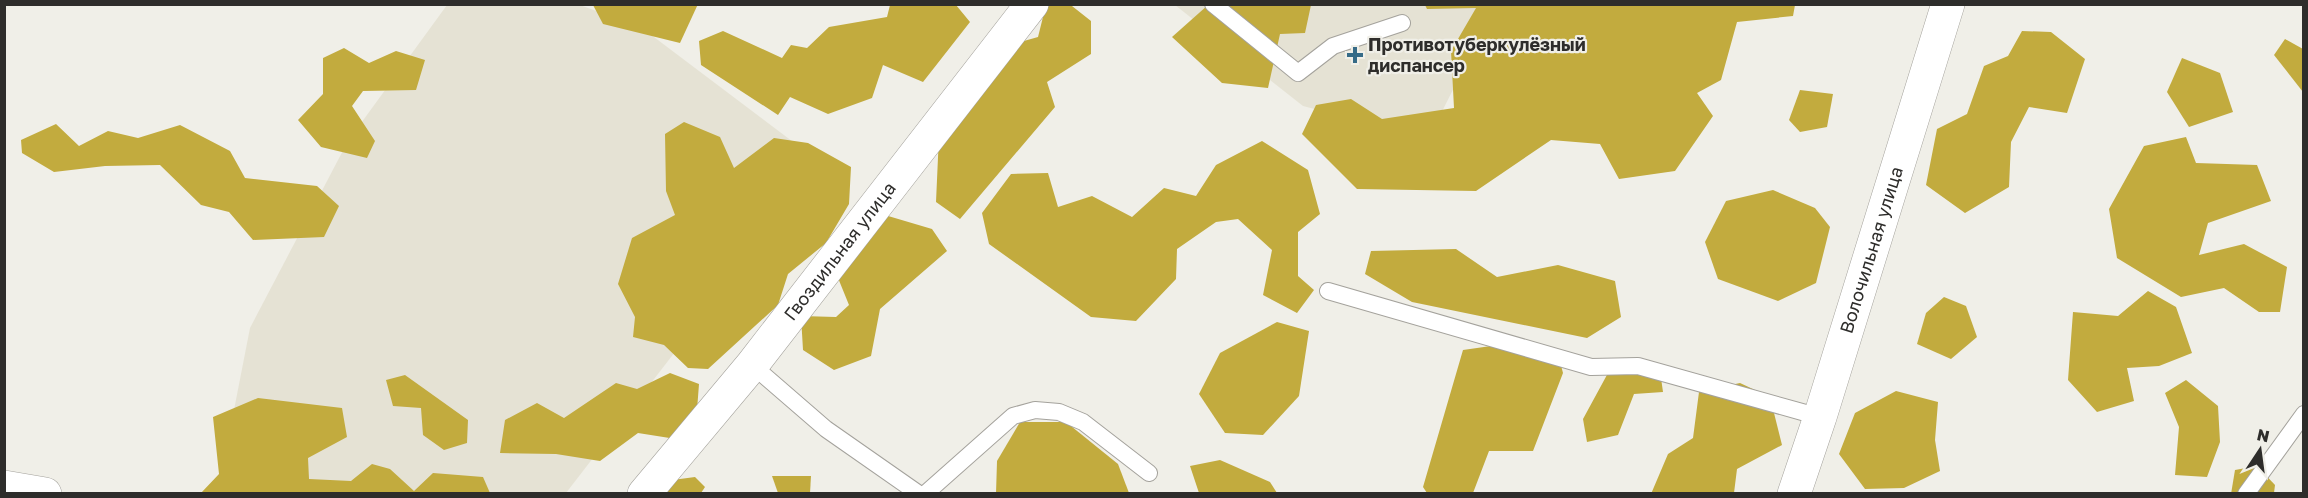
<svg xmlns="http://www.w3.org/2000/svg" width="2308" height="498" font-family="'Golos Text',sans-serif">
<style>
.built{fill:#e5e2d4}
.forest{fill:#c2ab3e}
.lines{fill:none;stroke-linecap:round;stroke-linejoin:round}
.service-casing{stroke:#a4a29c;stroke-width:18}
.tertiary-casing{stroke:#a4a29c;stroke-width:34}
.service{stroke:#fff;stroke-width:16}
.tertiary{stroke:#fff;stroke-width:33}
.poi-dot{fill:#366b87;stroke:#f0efe8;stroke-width:2}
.labels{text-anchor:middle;stroke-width:4.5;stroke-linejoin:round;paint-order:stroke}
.poi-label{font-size:18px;font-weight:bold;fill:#2e2d2b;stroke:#f0efe8;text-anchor:start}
.street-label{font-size:18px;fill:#2e2d2b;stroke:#f0efe8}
</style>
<rect width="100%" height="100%" fill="#f0efe8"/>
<g class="built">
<polygon points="447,5 580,5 642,28 821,163 566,493 228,494 225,456 250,328 348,141"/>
<polygon points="1175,5 1496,5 1428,139 1303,106"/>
</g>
<g class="forest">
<polygon points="698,4 680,43 603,24 593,5"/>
<polygon points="890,5 956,5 970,22 923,82 883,65 872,98 828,114 790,97 778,115 701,65 699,41 723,31 782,58 791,45 807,48 829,27 887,17"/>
<polygon points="1046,5 1072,6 1091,21 1091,54 1047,82 1055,107 960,219 936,202 939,135 1010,45 1038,37"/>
<polygon points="1208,5 1311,5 1305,33 1280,34 1268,88 1222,83 1172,37"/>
<polygon points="1425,5 1795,5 1793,16 1737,22 1721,80 1697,93 1713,116 1675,171 1619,179 1600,144 1551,140 1476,191 1357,189 1302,134 1316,105 1351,99 1382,119 1454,108 1451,51 1476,8 1427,9"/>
<polygon points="2022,31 2051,32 2085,59 2067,113 2029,107 2011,142 2009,187 1965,213 1926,185 1937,129 1967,114 1984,66 2008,56"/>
<polygon points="2285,39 2303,49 2303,92 2274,55"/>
<polygon points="344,48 369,63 396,51 425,60 416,90 363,91 352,106 375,141 367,158 321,147 298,120 323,94 323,58"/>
<polygon points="2182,58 2220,73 2233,112 2189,127 2167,92"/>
<polygon points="1800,90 1833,94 1827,127 1800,132 1789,120"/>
<polygon points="684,122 720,137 734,168 774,138 808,143 851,167 849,204 826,243 788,274 778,305 708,369 688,368 664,345 633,337 635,317 618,284 632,238 675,215 666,191 665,134"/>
<polygon points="56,124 79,146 108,131 138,138 180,125 230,151 245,178 317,186 339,206 324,237 253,240 229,212 201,205 160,165 105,166 54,172 22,153 21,140"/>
<polygon points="2186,137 2196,163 2257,165 2271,201 2208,223 2199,255 2244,244 2287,267 2280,312 2259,312 2224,288 2181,297 2117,258 2109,209 2144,146"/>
<polygon points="1262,141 1308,170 1320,214 1298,232 1298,276 1314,290 1297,313 1263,295 1272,250 1238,219 1216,222 1177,249 1176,279 1136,321 1091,317 989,244 982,213 1011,174 1048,173 1058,207 1092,196 1132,217 1164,188 1196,196 1216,165"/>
<polygon points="1773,190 1815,208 1830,227 1816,283 1778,301 1718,279 1705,242 1726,201"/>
<polygon points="878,213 932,229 947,251 880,309 871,356 834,370 803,350 801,316 836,317 849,305 836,273"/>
<polygon points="1456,249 1497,277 1558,265 1615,281 1621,317 1587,338 1412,302 1365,274 1371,251"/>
<polygon points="2148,291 2176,307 2192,353 2159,366 2127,368 2134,401 2097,412 2068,380 2073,312 2118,316"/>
<polygon points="1944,297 1966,306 1977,337 1951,359 1917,344 1926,313"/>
<polygon points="1277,322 1309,331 1299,396 1263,435 1225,433 1199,394 1220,353"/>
<polygon points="1526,341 1557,350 1563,373 1533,451 1489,451 1473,493 1427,493 1423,487 1463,350"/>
<polygon points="1659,364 1663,392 1634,394 1618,435 1587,442 1583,419 1608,373"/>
<polygon points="670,373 699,384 696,423 676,439 638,433 600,461 556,454 500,453 505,420 537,403 564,418 616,383 637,389"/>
<polygon points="405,375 468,420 467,443 444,450 423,435 421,408 393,406 386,380"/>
<polygon points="2186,380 2218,406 2220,442 2207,477 2175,475 2179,427 2165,393"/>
<polygon points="1740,383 1770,397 1782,445 1737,469 1734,493 1651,494 1668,454 1693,438 1699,392"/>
<polygon points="1896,391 1938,402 1935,440 1940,471 1904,488 1865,489 1839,454 1855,413"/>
<polygon points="258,398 342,408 347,437 308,458 309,479 351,481 372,464 390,469 414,491 433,473 483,477 490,493 201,493 219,474 213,417"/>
<polygon points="1020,422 1066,422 1118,464 1129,493 996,494 997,461"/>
<polygon points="1220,460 1270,482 1277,493 1199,493 1190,466"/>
<polygon points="2257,466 2275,485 2274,493 2231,494 2235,470"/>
<polygon points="772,476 811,476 810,493 778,493"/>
<polygon points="695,477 705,487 701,493 657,494 665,481"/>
</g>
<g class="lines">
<g class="service-casing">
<g id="service">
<polyline points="1213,4 1298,73 1333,46 1402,23"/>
<polyline points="1328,291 1591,367 1638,366 1820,417"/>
<polyline points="752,365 826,429 919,494"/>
<polyline points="925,494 1013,416 1035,410 1059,412 1083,422 1149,473"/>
<polyline points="2246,494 2304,414"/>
</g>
</g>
<g class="tertiary-casing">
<g id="tertiary">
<polyline points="4,487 45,494"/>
<path id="s1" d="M644 494 752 365 1032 4"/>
<path id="s2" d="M1794 494 1820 417 1948 4"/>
</g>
</g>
<use href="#service" class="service"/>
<use href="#tertiary" class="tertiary"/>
</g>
<path class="poi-dot" d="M1352 46h6v6h6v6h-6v6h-6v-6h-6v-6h6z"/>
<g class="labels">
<g class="poi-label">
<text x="1368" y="51">Противотуберкулёзный<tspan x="1368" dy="21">диспансер</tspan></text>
</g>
<g class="street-label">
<text dy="6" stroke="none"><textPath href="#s2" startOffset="256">Волочильная улица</textPath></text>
<text dy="6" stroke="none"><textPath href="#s1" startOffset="312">Гвоздильная улица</textPath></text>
</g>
</g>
<rect width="2308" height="498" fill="none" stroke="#2e2d2b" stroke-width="12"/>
<g transform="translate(2260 450) rotate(13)" stroke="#f0efe8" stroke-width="4.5" paint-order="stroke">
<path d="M0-4.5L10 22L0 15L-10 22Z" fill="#2e2d2b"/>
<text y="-9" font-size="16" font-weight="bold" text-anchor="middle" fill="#2e2d2b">N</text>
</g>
</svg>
